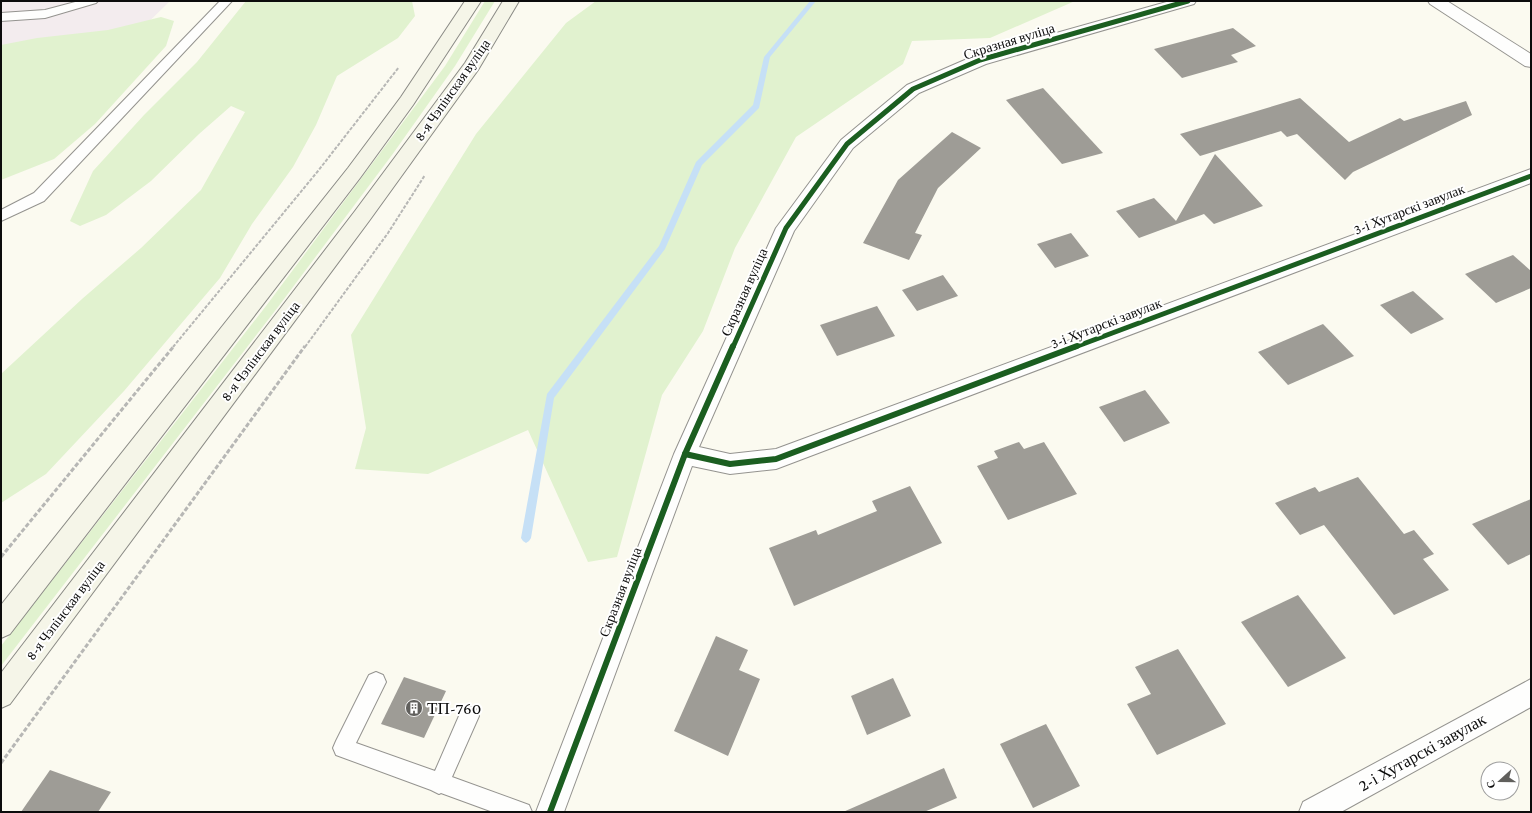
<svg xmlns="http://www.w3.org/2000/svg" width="1532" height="813" font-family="'Crimson Pro',serif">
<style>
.industrial{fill:#f3ecee}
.green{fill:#e1f2cf}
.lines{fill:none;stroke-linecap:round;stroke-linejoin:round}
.stream{fill:#c6e0f6;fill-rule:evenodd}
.building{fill:#9e9c96}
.lane-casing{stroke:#94938f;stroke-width:2}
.street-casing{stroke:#94938f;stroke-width:2}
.secondary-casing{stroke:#8a8a85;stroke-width:2}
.path-far1{stroke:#b7b7b5;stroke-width:2;stroke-dasharray:3.5 1.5;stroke-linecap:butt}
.path{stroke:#b7b7b5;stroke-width:3;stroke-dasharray:4.5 2;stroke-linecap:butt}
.lane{fill:#fefefd;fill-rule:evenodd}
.street{fill:#fefefd;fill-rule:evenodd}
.secondary{fill:#f5f5e8;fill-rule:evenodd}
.cycleway-far1-casing{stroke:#fff;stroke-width:7}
.cycleway-casing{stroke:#fff;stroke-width:9}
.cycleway-far1{stroke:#1b5e20;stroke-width:5}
.cycleway{stroke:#1b5e20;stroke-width:6}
.labels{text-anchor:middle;stroke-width:4;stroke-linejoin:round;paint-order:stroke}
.street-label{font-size:14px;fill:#0c0c0c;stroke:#fff}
.near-poi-label{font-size:17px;fill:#0c0c0c;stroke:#fff;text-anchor:start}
.near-street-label{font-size:17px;fill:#0c0c0c;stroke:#fff}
</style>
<rect width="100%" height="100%" fill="#fbfaf0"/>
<polygon class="industrial" points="1,1 170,1 134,36 1,51"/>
<g class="green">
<polygon points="246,1 412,1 415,16 398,38 337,76 316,125 293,167 252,224 220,278 124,391 46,474 1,503 1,374 82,299 141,248 201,190 245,112 231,106 199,134 151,181 106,215 80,226 70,221 93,171 144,115 197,62"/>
<polygon points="485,1 495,1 455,66 392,155 278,307 1,666 1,646 266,306 445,66"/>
<polygon points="596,1 1075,1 990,38 912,41 903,64 796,137 735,248 703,331 662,395 617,557 588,562 528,430 428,474 355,469 366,428 351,335 476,134 566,23"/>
<polygon points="161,17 174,21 166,46 95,124 54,159 1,180 1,45 37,38 108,30"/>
</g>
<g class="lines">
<polygon class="stream" points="810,1 816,1 770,57 759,108 702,165 665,249 554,398 531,538 529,541 526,543 523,541 521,538 547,394 659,246 696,162 753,105 764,57"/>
</g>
<g class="building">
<polygon points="1233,28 1256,46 1231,55 1238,62 1182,78 1154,49"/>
<polygon points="1043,88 1103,153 1062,164 1006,100"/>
<polygon points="1300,98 1349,142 1400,118 1404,121 1466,101 1472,115 1353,172 1345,180 1297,134 1287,137 1281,131 1200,156 1180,134"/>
<polygon points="952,132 981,148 938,188 915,233 922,235 909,260 863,243 898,180"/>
<polygon points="1215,154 1263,206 1214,224 1204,214 1139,238 1116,211 1154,198 1176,221"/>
<polygon points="1071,233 1089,256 1055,268 1037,244"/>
<polygon points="1513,255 1531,271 1531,288 1496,303 1465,274"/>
<polygon points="943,275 958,296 917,311 902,290"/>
<polygon points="1413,291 1444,319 1411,334 1380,305"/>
<polygon points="877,306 895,336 837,356 820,325"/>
<polygon points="1323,324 1354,356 1288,385 1258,352"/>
<polygon points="1145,390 1170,423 1124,442 1099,407"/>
<polygon points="1019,442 1024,449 1044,442 1077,494 1008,520 977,466 998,458 994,451"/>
<polygon points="1358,477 1404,534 1414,530 1434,554 1423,559 1449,590 1394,615 1324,525 1300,535 1275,503 1315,487 1319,492"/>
<polygon points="910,486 942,543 794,606 769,548 816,530 818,535 877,511 872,501"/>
<polygon points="1531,499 1531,554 1508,565 1472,524"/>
<polygon points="1298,595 1346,658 1288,687 1241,622"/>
<polygon points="716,636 748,650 739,670 760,679 728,756 674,731"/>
<polygon points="1178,649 1226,724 1157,755 1127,704 1151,694 1135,667"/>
<polygon points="404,677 446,691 424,738 381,724"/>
<polygon points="893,678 911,716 867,735 851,696"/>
<polygon points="1046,724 1080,786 1033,808 1000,744"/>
<polygon points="944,768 957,798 924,812 843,812"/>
<polygon points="50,770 111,792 98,812 21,812"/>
</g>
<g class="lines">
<g class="lane-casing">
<g id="lane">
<polygon points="79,1 98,1 96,3 45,18 1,21 1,13 45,10"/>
<polygon points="220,1 232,1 44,201 1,221 1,210 34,193"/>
<polygon points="376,672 383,675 386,682 356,743 435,771 462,709 469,706 476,709 479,716 452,777 529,805 532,812 493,812 441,793 439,794 431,790 336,755 333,748 336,741 369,675"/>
</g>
</g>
<g class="street-casing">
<g id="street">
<polygon points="1170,1 1196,1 1194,4 986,64 919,93 853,148 794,231 699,447 730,454 776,449 1531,169 1531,183 776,469 730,474 692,466 564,812 536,812 674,454 776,228 841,140 907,85 974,56"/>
<polygon points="1428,1 1447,1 1531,54 1531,67 1525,66 1430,4"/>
<polygon points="1531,679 1531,707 1341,812 1299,812 1303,802"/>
</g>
</g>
<g class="secondary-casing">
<g id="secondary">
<polygon points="465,1 481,1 413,105 360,178 10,634 1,638 1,605 348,168 401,97"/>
<polygon points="503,1 519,1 478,70 369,221 10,704 1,708 1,673 355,211 465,63"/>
</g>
</g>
<g class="path-far1">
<polyline points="173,347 318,171 399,67"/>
<polyline points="305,347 388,233 425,175"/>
</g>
<g class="path">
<polyline points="1,557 174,346"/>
<polyline points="1,763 305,346"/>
</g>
<use href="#lane" class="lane"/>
<use href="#street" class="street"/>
<use href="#secondary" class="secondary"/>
<g class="cycleway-far1-casing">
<g id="cycleway-far1">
<polyline points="733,347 786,228 847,144 913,89 980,60 1188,1"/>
<polyline points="1075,347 1531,176"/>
</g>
</g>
<g class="cycleway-casing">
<g id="cycleway">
<polyline points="685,454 730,464 776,459 1077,346"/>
<polyline points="550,812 685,454 733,346"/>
</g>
</g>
<use href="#cycleway-far1" class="cycleway-far1"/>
<use href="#cycleway" class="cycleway"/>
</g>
<defs>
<g id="building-disc" transform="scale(0.9)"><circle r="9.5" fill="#605f5c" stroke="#fff"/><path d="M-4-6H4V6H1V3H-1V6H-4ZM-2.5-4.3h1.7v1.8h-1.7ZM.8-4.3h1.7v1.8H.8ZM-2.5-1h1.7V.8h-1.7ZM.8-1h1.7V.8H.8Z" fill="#fff"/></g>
</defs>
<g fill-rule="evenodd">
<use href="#building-disc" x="414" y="708"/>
</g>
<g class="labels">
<g class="street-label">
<text transform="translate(1009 41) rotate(-17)" y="5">Скразная вуліца</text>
<text transform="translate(452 90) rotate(-55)" y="5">8-я Чэпінская вуліца</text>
<text transform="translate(1409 209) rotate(-21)" y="5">3-і Хутарскі завулак</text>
<text transform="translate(744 292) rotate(-66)" y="5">Скразная вуліца</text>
<text transform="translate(1106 323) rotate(-21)" y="5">3-і Хутарскі завулак</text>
<text transform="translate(260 351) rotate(-53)" y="5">8-я Чэпінская вуліца</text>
<text transform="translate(620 592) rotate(-69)" y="5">Скразная вуліца</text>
<text transform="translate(65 610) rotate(-53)" y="5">8-я Чэпінская вуліца</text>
</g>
<g class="near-poi-label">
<text x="427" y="714">ТП-760</text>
</g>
<g class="near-street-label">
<text transform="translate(1422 752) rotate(-29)" y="6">2-і Хутарскі завулак</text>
</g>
</g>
<rect width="1532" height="813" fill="none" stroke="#0c0c0c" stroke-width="4"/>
<g transform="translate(1500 781) rotate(249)"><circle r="19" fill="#ffffff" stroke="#9e9e9e"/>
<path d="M0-3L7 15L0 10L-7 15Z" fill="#605f5c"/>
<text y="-6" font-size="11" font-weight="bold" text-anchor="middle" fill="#0c0c0c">С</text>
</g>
</svg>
